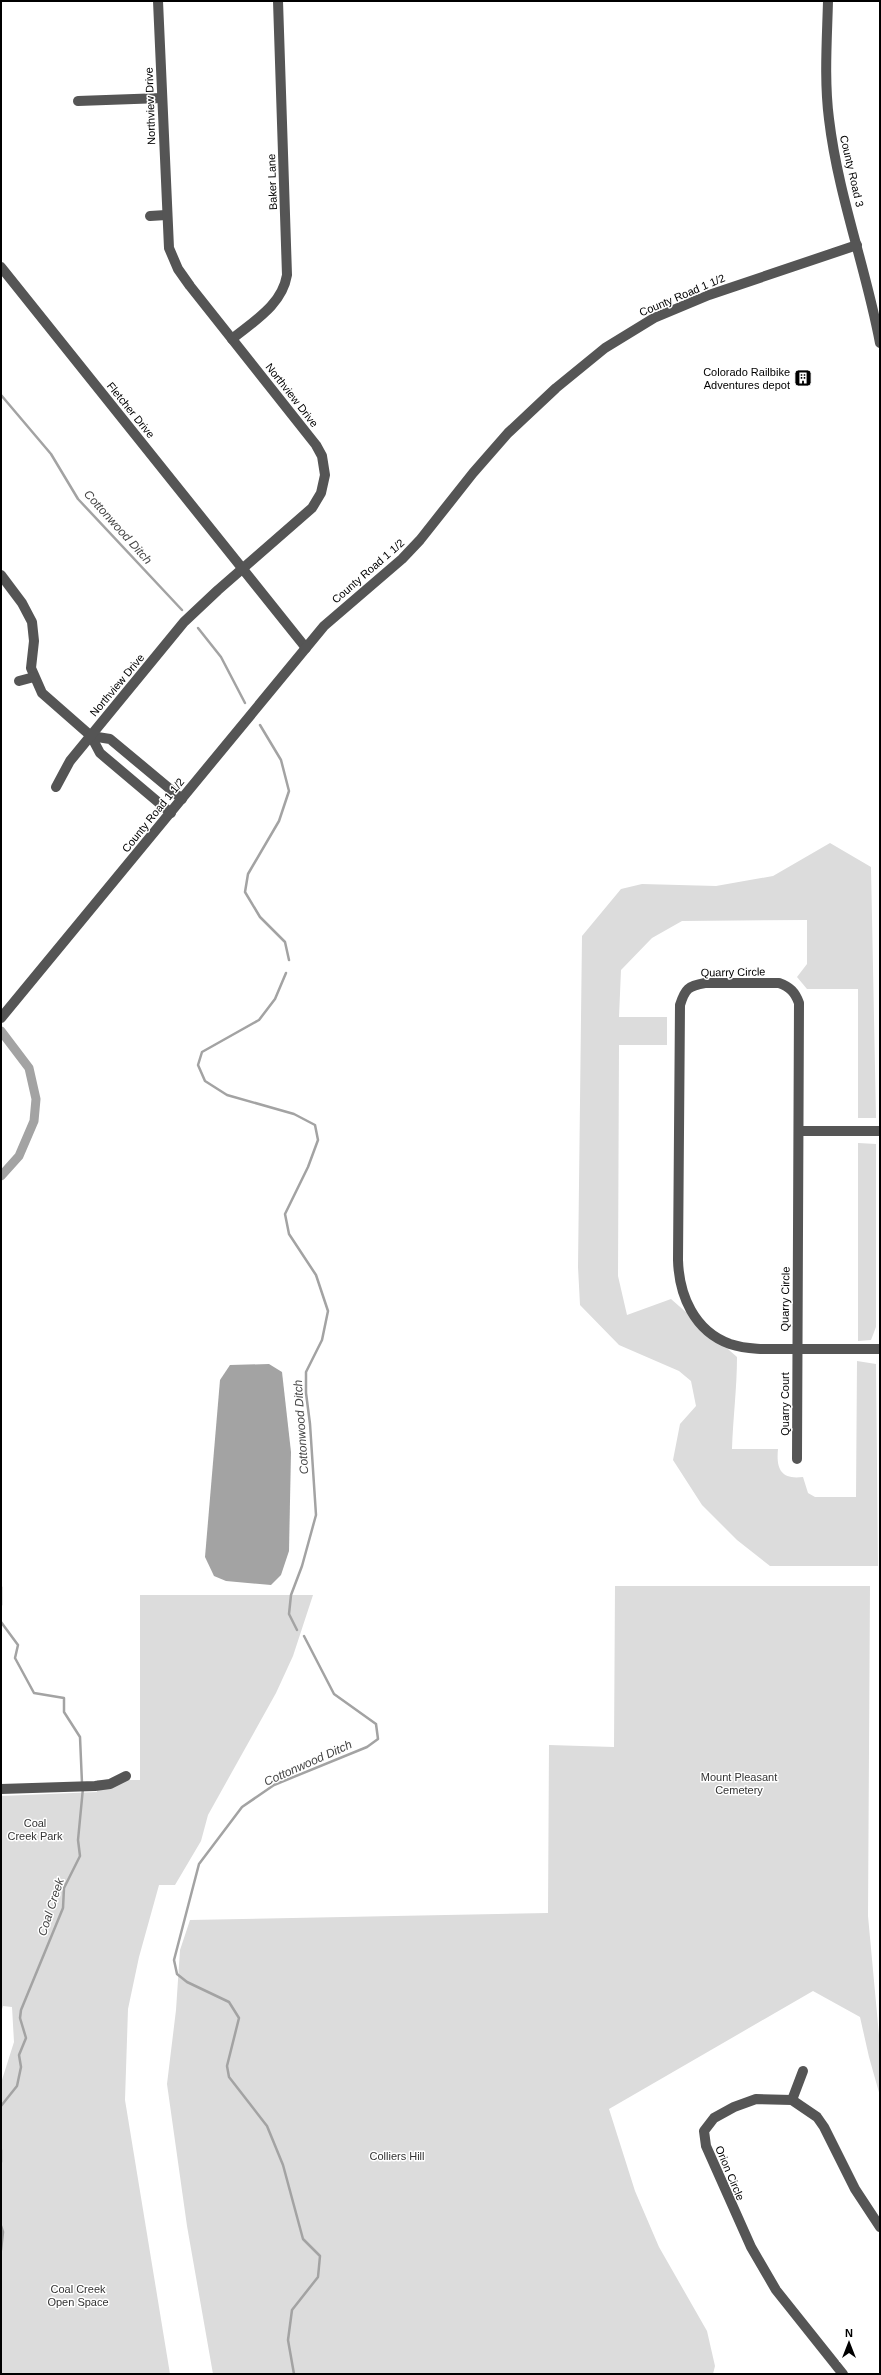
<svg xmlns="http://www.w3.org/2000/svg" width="881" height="2375" font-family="Helvetica,sans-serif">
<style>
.green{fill:#dcdcdc}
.water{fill:#a3a3a3}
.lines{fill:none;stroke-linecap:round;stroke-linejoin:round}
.stream{stroke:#a3a3a3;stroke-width:2.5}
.canal{stroke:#a3a3a3;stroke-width:9}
.minor{stroke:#555;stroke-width:10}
.labels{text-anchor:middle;stroke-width:3;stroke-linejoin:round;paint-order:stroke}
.street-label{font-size:11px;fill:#000;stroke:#fff}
.poi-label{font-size:11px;fill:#000;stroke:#fff;text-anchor:end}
.park-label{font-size:11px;fill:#333;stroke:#fff}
.water-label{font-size:12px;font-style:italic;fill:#444;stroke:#fff}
</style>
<rect width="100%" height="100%" fill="#fff"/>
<g class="green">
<path d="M830 843 871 867 876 1118H858V989H807L797 977 807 964V920L682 921 652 938 621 970 619 1017H667V1045H619L618 1276 627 1315 671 1299 737 1357C737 1388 733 1418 732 1449H778C776 1469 781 1480 803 1477L808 1493 815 1497H856L857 1361 876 1364 878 1566H770L737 1540 702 1505 673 1460 680 1424 696 1406 691 1381 679 1371 619 1345 580 1305 578 1267 582 936 621 889 642 884 716 886 773 876Z"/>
<polygon points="858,1143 876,1144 876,1327 871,1340 858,1341"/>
<polygon points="615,1586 870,1586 868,1916 880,2046 880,2096 869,2057 860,2017 813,1991 609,2109 635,2191 659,2247 707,2331 715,2366 713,2374 213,2374 187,2226 167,2084 176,2010 180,1950 190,1920 548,1913 549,1745 614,1747"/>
<polygon points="140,1595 313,1595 293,1656 276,1693 208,1815 201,1841 175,1885 159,1885 139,1957 128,2009 125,2100 170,2374 1,2374 1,2083 14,2042 12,2007 3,2006 1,2012 1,1796 97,1792 97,1780 140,1780"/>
</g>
<polygon class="water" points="269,1364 282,1372 291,1452 289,1551 281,1575 271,1585 226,1581 214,1576 205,1557 220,1380 230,1365"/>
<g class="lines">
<g class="stream">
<polyline points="1,395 51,454 78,499 182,610"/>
<polyline points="198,628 221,657 245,703"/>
<polyline points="260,725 281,760 289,791 279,821 248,874 245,892 260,917 285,942 289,960"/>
<polyline points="286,973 275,999 259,1020 202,1052 198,1065 205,1081 227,1095 294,1114 315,1125 318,1140 308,1167 285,1214 289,1234 316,1275 328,1311 322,1340 306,1372 306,1393 310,1424 316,1515 302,1566 291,1595 289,1614 297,1630"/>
<polyline points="1,1587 1,1605"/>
<polyline points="1,1622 18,1645 15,1658 34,1693 64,1698 64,1712 80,1737 82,1783"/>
<polyline points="1,2106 17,2086 21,2067 19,2055 26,2038 20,2018 21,2010 63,1908 64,1888 80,1856 78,1840 83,1788"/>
<polyline points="1,2150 1,2162"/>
<polyline points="1,2226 3,2232 1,2250"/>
<polyline points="294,2374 288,2340 292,2310 318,2277 320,2256 303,2239 283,2165 267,2126 229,2077 227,2066 239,2018 229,2002 187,1982 177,1974 174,1960 199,1864 242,1807 274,1785 367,1747 378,1739 376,1724 334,1694 304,1636"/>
</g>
<polyline class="canal" points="1,1031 29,1068 36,1099 34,1121 19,1156 1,1176"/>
<g class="minor">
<path d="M828 1C827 40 824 80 829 119 838 195 866 268 880 343"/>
<polyline points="78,101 162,98"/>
<polyline points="150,216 166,215"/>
<polyline points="1,267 306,648"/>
<path d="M232 339C254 321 282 305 287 275L278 1"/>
<polyline points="1,575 22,603 32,622 34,641 31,668 42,693 91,736 100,753 171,813"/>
<polyline points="19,681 34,677"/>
<polyline points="91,736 110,739 182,799"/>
<polyline points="56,787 70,761 184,622 218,590 312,508 321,493 325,475 322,456 316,445 190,286 178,269 169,248 158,1"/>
<polyline points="1,1018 324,626 402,559 420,540 473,473 508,433 556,388 605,348 654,318 709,295 857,245"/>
<polyline points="799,1131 880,1131"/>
<path d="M797 1459 799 1003C795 992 790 987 779 983H705C688 986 685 989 680 1005L678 1260C679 1295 694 1331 730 1344 754 1352 783 1348 807 1349H880"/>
<polyline points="1,1789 95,1786 110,1784 126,1776"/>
<polyline points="792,2100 803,2071"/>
<polyline points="843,2374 776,2290 751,2247 706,2146 704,2131 714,2118 734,2107 756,2099 792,2100 817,2117 824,2127 855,2189 880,2227"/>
</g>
</g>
<defs>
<g id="building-square" transform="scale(0.9)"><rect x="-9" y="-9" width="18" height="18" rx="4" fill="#000" stroke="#fff"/><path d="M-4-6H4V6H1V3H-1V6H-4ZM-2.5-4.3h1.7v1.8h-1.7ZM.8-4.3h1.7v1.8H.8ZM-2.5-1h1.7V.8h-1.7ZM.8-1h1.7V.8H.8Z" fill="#fff"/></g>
</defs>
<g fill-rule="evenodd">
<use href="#building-square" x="803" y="378"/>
</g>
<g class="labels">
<g class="street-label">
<text transform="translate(150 106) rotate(-92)" y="4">Northview Drive</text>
<text transform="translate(852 171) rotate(77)" y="4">County Road 3</text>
<text transform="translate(272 182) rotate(-92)" y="4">Baker Lane</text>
<text transform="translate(682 295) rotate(-23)" y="4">County Road 1 1/2</text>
<text transform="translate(292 395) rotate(52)" y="4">Northview Drive</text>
<text transform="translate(131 410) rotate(51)" y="4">Fletcher Drive</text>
<text transform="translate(368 571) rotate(-41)" y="4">County Road 1 1/2</text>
<text transform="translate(117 685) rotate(-50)" y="4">Northview Drive</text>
<text transform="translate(153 815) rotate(-51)" y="4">County Road 1 1/2</text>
<text transform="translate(733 972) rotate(-1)" y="4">Quarry Circle</text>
<text transform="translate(785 1299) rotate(-89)" y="4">Quarry Circle</text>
<text transform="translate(785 1404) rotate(-90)" y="4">Quarry Court</text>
<text transform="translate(730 2173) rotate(67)" y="4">Orion Circle</text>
</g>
<g class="poi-label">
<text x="790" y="376">Colorado Railbike<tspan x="790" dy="13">Adventures depot</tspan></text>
</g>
<g class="park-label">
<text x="739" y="1781">Mount Pleasant<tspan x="739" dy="13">Cemetery</tspan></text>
<text x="35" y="1827">Coal<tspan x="35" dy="13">Creek Park</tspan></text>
<text x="397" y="2160">Colliers Hill</text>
<text x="78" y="2293">Coal Creek<tspan x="78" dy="13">Open Space</tspan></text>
</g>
<g class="water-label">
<text transform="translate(118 527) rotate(48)" y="4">Cottonwood Ditch</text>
<text transform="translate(301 1427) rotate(-94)" y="4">Cottonwood Ditch</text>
<text transform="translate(308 1763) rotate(-24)" y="4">Cottonwood Ditch</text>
<text transform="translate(51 1907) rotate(-72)" y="4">Coal Creek</text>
</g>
</g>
<rect width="881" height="2375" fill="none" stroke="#000000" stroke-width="4"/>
<g transform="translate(849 2343)" stroke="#ffffff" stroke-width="3" paint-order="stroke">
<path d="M0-3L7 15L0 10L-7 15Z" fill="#000000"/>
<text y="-6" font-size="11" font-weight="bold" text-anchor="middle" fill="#000000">N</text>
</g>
</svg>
